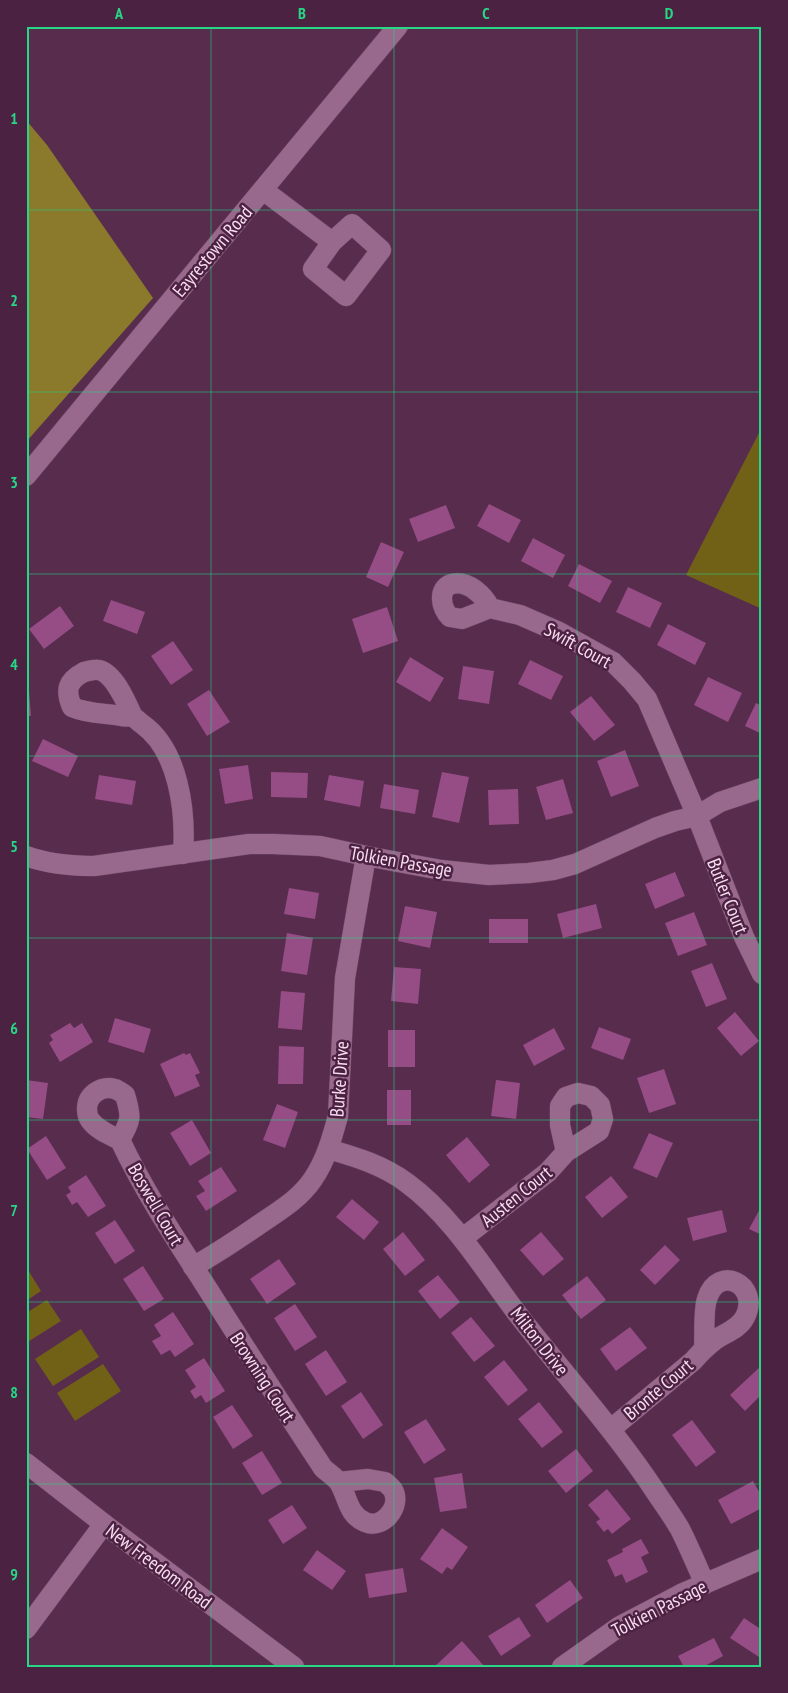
<svg xmlns="http://www.w3.org/2000/svg" width="788" height="1693" font-family="'PT Sans Narrow',sans-serif">
<style>
.green{fill:#716117}
.forest{fill:#8b792c}
.building{fill:#964c85}
.lines{fill:none;stroke-linecap:round;stroke-linejoin:round}
.minor-casing{stroke:#704b68;stroke-width:21}
.minor{stroke:#99698d;stroke-width:20}
.grid{fill:none;stroke:#26d886;stroke-width:1;stroke-opacity:0.55}
.labels{text-anchor:middle;stroke-width:5;stroke-linejoin:round;paint-order:stroke}
.street-label{font-size:19px;fill:#f9ddf1;stroke:#4c2242}
.neatline{fill:none;stroke:#26d886;stroke-width:2}
.grid-label{font-size:16px;text-anchor:middle;font-weight:bold;fill:#26d886}
</style>
<rect width="100%" height="100%" fill="#572c4d"/>
<g class="green">
<polygon points="762,427 762,609 686,575"/>
<polygon points="28,1270 41,1291 26,1301 26,1271"/>
<polygon points="47,1300 61,1321 26,1343 26,1313"/>
<polygon points="81,1329 99,1357 53,1386 35,1359"/>
<polygon points="103,1364 121,1391 75,1421 57,1393"/>
</g>
<polygon class="forest" points="26,120 47,145 153,298 26,442"/>
<g class="building">
<polygon points="489,504 521,520 509,543 477,526"/>
<polygon points="446,505 455,528 418,542 409,519"/>
<polygon points="533,538 565,555 553,578 521,561"/>
<polygon points="381,542 404,552 388,587 366,577"/>
<polygon points="579,564 612,581 600,603 568,586"/>
<polygon points="628,587 662,603 650,628 616,612"/>
<polygon points="111,600 145,612 137,634 103,621"/>
<polygon points="60,606 74,626 44,649 29,629"/>
<polygon points="387,607 398,641 363,653 352,619"/>
<polygon points="668,624 706,643 695,665 657,645"/>
<polygon points="173,641 193,670 171,685 151,656"/>
<polygon points="410,657 444,678 430,702 396,682"/>
<polygon points="530,660 563,676 551,700 518,684"/>
<polygon points="463,666 494,671 489,704 458,699"/>
<polygon points="708,677 742,693 728,722 694,705"/>
<polygon points="26,679 28,679 31,716 26,716"/>
<polygon points="209,690 230,722 207,736 187,704"/>
<polygon points="591,696 615,725 594,741 570,712"/>
<polygon points="756,703 762,706 762,734 745,726"/>
<polygon points="43,739 78,756 68,777 32,761"/>
<polygon points="625,750 639,786 611,797 597,761"/>
<polygon points="248,765 253,799 225,804 219,769"/>
<polygon points="271,772 308,773 307,798 271,797"/>
<polygon points="442,772 469,777 459,823 432,817"/>
<polygon points="99,775 136,781 132,805 95,799"/>
<polygon points="329,775 364,781 360,807 324,800"/>
<polygon points="563,779 573,813 546,820 536,787"/>
<polygon points="384,784 419,790 415,814 380,808"/>
<polygon points="518,789 519,824 489,825 488,790"/>
<polygon points="759,836 762,836 762,856 760,856"/>
<polygon points="675,872 685,896 655,909 645,884"/>
<polygon points="289,888 319,893 315,919 284,914"/>
<polygon points="596,904 602,928 563,938 557,914"/>
<polygon points="405,906 437,912 430,948 398,941"/>
<polygon points="694,912 707,945 678,956 665,923"/>
<rect x="489" y="919" width="39" height="24"/>
<polygon points="287,933 313,938 307,975 281,971"/>
<polygon points="712,963 727,999 706,1007 691,971"/>
<polygon points="394,967 421,969 418,1004 391,1001"/>
<polygon points="281,991 305,993 302,1030 278,1028"/>
<polygon points="735,1012 759,1041 741,1056 717,1028"/>
<polygon points="115,1018 151,1029 144,1053 108,1042"/>
<polygon points="70,1023 74,1028 82,1023 93,1042 60,1062 49,1043 53,1040 50,1035"/>
<polygon points="599,1027 631,1039 623,1060 591,1048"/>
<polygon points="554,1028 565,1049 534,1066 523,1045"/>
<rect x="388" y="1030" width="27" height="37"/>
<polygon points="279,1046 304,1047 303,1084 278,1084"/>
<polygon points="184,1053 186,1055 190,1053 200,1073 195,1075 200,1086 175,1097 160,1064"/>
<polygon points="664,1069 676,1104 649,1113 637,1078"/>
<polygon points="26,1080 48,1083 43,1119 26,1117"/>
<polygon points="496,1080 520,1083 516,1119 491,1116"/>
<rect x="387" y="1090" width="24" height="35"/>
<polygon points="277,1104 298,1112 285,1148 263,1140"/>
<polygon points="192,1120 211,1153 190,1166 170,1133"/>
<polygon points="649,1133 673,1143 657,1178 633,1168"/>
<polygon points="46,1136 66,1168 47,1180 27,1149"/>
<polygon points="467,1137 490,1165 469,1183 446,1155"/>
<polygon points="221,1167 237,1191 206,1211 196,1196 205,1191 198,1181"/>
<polygon points="86,1175 106,1206 88,1217 77,1202 72,1205 66,1195 71,1192 68,1187"/>
<polygon points="611,1176 628,1197 602,1218 585,1197"/>
<polygon points="352,1199 379,1222 364,1240 336,1217"/>
<polygon points="762,1205 762,1235 749,1229"/>
<polygon points="722,1210 727,1232 693,1241 687,1218"/>
<polygon points="115,1220 135,1251 115,1264 95,1233"/>
<polygon points="403,1232 425,1260 405,1276 383,1249"/>
<polygon points="541,1232 564,1259 543,1276 520,1250"/>
<polygon points="665,1245 680,1260 655,1285 640,1270"/>
<polygon points="279,1259 296,1284 267,1304 250,1279"/>
<polygon points="143,1266 164,1299 144,1311 123,1279"/>
<polygon points="438,1275 460,1302 440,1319 418,1291"/>
<polygon points="587,1276 606,1300 581,1319 562,1295"/>
<polygon points="295,1304 317,1337 295,1351 274,1318"/>
<polygon points="173,1312 194,1344 175,1357 170,1350 161,1355 152,1341 161,1336 154,1325"/>
<polygon points="471,1317 495,1346 474,1362 451,1333"/>
<polygon points="630,1327 647,1348 616,1371 600,1349"/>
<polygon points="326,1350 347,1382 326,1396 305,1364"/>
<polygon points="204,1358 225,1391 206,1403 201,1395 195,1399 190,1391 196,1387 185,1370"/>
<polygon points="504,1360 528,1390 508,1406 484,1377"/>
<polygon points="762,1365 762,1394 745,1411 730,1395"/>
<polygon points="361,1392 383,1425 363,1439 341,1406"/>
<polygon points="539,1402 563,1432 542,1448 518,1419"/>
<polygon points="232,1405 253,1436 233,1449 213,1417"/>
<polygon points="426,1419 446,1450 424,1464 404,1432"/>
<polygon points="692,1420 716,1452 696,1467 672,1435"/>
<polygon points="576,1449 593,1471 566,1493 548,1471"/>
<polygon points="262,1451 282,1483 262,1495 242,1463"/>
<polygon points="462,1473 467,1508 440,1512 434,1478"/>
<polygon points="753,1481 762,1497 762,1508 731,1524 718,1500"/>
<polygon points="607,1489 631,1519 612,1534 608,1529 604,1532 596,1522 600,1519 588,1505"/>
<polygon points="292,1505 307,1528 283,1544 268,1520"/>
<polygon points="442,1528 468,1547 452,1570 447,1567 442,1574 420,1559"/>
<polygon points="641,1539 649,1553 641,1557 648,1572 626,1583 622,1574 615,1577 607,1560 623,1552 622,1549"/>
<polygon points="317,1550 346,1571 332,1590 303,1570"/>
<polygon points="403,1568 407,1592 369,1598 365,1574"/>
<polygon points="570,1580 583,1598 547,1623 535,1605"/>
<polygon points="519,1617 531,1636 501,1656 488,1636"/>
<polygon points="744,1618 762,1630 762,1659 730,1638"/>
<polygon points="714,1638 723,1656 703,1667 684,1667 678,1656"/>
<polygon points="462,1641 485,1667 434,1667"/>
</g>
<g class="lines">
<g class="minor-casing">
<g id="minor">
<polyline points="263,190 332,242"/>
<polygon points="352,224 381,250 346,296 313,269 332,242"/>
<polyline points="26,476 398,26"/>
<path d="M490 608C484 596 469 580 452 584 437 588 441 609 450 617L462 619 490 608 520 615 559 632 613 662 632 681 647 699 697 816 744 937 762 974"/>
<path d="M133 717C127 704 115 674 99 670 95 669 88 671 84 672 67 681 65 690 72 707 88 714 104 713 121 716 124 717 129 716 132 717 136 718 139 722 142 724 179 750 186 812 183 854"/>
<path d="M26 856C48 864 71 866 94 866L249 844H273L320 846 366 856 441 870 489 875 529 873 553 870 575 864 655 828 675 821 697 816 720 802 762 788"/>
<path d="M120 1140C110 1135 97 1130 90 1120 88 1117 87 1113 87 1109 87 1095 101 1085 115 1089 118 1090 122 1093 125 1095 132 1118 131 1119 120 1140 143 1189 173 1235 202 1280 242 1343 282 1406 323 1468 328 1473 337 1478 340 1484 348 1498 348 1515 365 1522 382 1530 402 1507 393 1490 391 1487 387 1484 385 1482L368 1479 339 1482"/>
<path d="M328 1149C356 1157 383 1165 407 1183 452 1216 483 1268 516 1312 563 1373 615 1430 657 1494 665 1506 673 1517 680 1529 689 1547 697 1566 705 1584"/>
<polyline points="463,1238 548,1172 566,1152 560,1125 560,1106 566,1097 578,1093 591,1096 600,1105 603,1119 599,1131 566,1152"/>
<path d="M193 1267C215 1254 237 1240 257 1226 277 1212 299 1200 313 1179 326 1160 332 1138 338 1116L345 978 366 856"/>
<path d="M611 1429 693 1361C700 1353 707 1346 715 1340 725 1333 739 1329 745 1317 761 1285 718 1263 707 1299 703 1311 705 1335 704 1349"/>
<polyline points="26,1463 104,1524 294,1667"/>
<polyline points="26,1629 104,1524"/>
<polyline points="562,1667 620,1626 681,1594 762,1559"/>
</g>
</g>
<use href="#minor" class="minor"/>
</g>
<path class="grid" d="M211 26V1667M394 26V1667M577 26V1667M26 210H762M26 392H762M26 574H762M26 756H762M26 938H762M26 1120H762M26 1302H762M26 1484H762"/>
<g class="labels">
<g class="street-label">
<text transform="translate(212 251) rotate(-50)" y="7">Eayrestown Road</text>
<text transform="translate(578 645) rotate(29)" y="7">Swift Court</text>
<text transform="translate(401 861) rotate(10)" y="7">Tolkien Passage</text>
<text transform="translate(728 896) rotate(68)" y="7">Butler Court</text>
<text transform="translate(339 1079) rotate(-86)" y="7">Burke Drive</text>
<text transform="translate(516 1196) rotate(-39)" y="7">Austen Court</text>
<text transform="translate(156 1204) rotate(60)" y="7">Boswell Court</text>
<text transform="translate(540 1341) rotate(52)" y="7">Milton Drive</text>
<text transform="translate(263 1377) rotate(57)" y="7">Browning Court</text>
<text transform="translate(658 1389) rotate(-40)" y="7">Bronte Court</text>
<text transform="translate(159 1566) rotate(37)" y="7">New Freedom Road</text>
<text transform="translate(659 1608) rotate(-27)" y="7">Tolkien Passage</text>
</g>
</g>
<rect width="788" height="1693" fill="none" stroke="#4c2242" stroke-width="55"/>
<rect x="28" y="28" width="732" height="1638" class="neatline"/>
<g class="grid-label">
<text x="119" y="19">A</text>
<text x="302" y="19">B</text>
<text x="486" y="19">C</text>
<text x="669" y="19">D</text>
<text x="14" y="124">1</text>
<text x="14" y="306">2</text>
<text x="14" y="488">3</text>
<text x="14" y="670">4</text>
<text x="14" y="852">5</text>
<text x="14" y="1034">6</text>
<text x="14" y="1216">7</text>
<text x="14" y="1398">8</text>
<text x="14" y="1580">9</text>
</g>
</svg>
